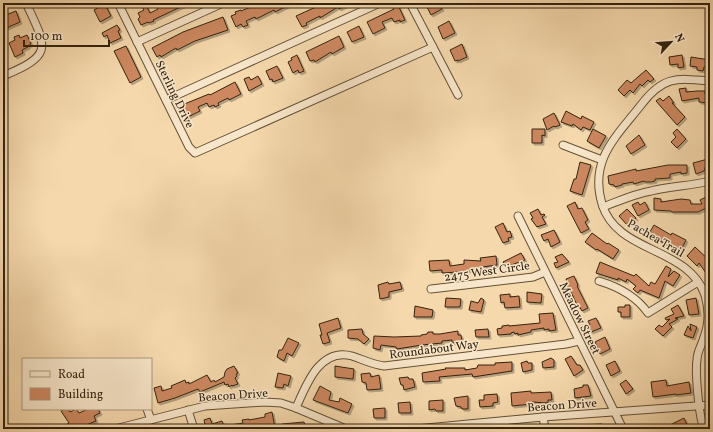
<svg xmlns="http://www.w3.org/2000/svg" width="713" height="432" font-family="Vollkorn,serif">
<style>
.building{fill:#cd8861;stroke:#33230f;filter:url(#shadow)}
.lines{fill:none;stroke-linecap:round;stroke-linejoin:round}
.street-casing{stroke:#645036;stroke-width:9}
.street{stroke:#f8e6ca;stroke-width:7}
.labels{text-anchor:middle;stroke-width:3;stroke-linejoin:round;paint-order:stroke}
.street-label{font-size:12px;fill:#33230f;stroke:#f8e6ca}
</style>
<defs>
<filter id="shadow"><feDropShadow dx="2" dy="2" stdDeviation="0" flood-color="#0004"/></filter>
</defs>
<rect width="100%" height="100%" fill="#f5d9ad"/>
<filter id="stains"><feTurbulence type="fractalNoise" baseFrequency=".005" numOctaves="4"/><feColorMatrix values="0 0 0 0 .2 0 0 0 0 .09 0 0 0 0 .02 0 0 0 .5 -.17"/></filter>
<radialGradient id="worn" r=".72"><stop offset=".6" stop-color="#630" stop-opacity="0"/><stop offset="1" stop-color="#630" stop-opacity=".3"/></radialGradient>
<g class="building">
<polygon points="155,3 189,3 153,20 154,21 149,23 148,22 141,25 138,19 140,17 138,13 144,10 142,7 146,5 150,13 158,9"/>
<polygon points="260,3 285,3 287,6 275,12 274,10 256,19 255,17 246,21 248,25 243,27 241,24 236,27 231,16 236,14 235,12 241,10 241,11"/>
<polygon points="320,3 351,3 339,9 338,7 320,18 320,16 306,23 307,25 302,27 296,16 318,6 317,5"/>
<polygon points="425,3 439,3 442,9 431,15"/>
<polygon points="105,4 111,16 100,22 94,10"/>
<polygon points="398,5 405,20 400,22 400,20 394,22 392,18 382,22 385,28 373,34 367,22 394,9 393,8"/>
<polygon points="16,11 20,22 4,29 3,26 3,16"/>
<polygon points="223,17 228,30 195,41 177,50 176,48 161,57 160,55 157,57 152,48 183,32"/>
<polygon points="449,21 455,33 443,39 438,27"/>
<polygon points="117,25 120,30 118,31 121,38 110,43 107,35 104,37 102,33"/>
<polygon points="359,26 364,37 352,42 347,32"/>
<polygon points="19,35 20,38 27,35 31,44 28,46 28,47 22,50 23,53 15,57 9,43 15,40 14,37"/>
<polygon points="339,36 344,47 332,54 331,52 315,62 314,60 310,61 306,52"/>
<polygon points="462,44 467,57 458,61 458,60 455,61 450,50"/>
<polygon points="126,46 141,77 130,83 114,51"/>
<polygon points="297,55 304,71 299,73 298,70 293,73 288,62 292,60 291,58"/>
<polygon points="682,55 684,67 678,68 678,64 670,65 669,57"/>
<polygon points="691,57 710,60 710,68 704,67 703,71 697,70 697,67 690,66"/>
<polygon points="277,66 283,78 273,82 272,79 270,80 266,71"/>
<polygon points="646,70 654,79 650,82 648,80 642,86 640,84 633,93 630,90 624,96 618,90 627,80 631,83"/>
<polygon points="258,76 262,84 249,91 244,79 249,77 251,80"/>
<polygon points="235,82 241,94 229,100 228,98 218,103 219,105 215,107 214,105 209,107 207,103 198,107 200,111 188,117 182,105 209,94 210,95"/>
<polygon points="686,88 686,92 697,91 705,91 705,94 710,94 709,103 699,102 699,98 682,101 679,89"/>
<polygon points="669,96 674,103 672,103 685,117 677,125 656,101 660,98 663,101"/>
<polygon points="566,111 581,119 582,116 594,122 590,130 583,127 581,130 573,124 572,126 561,122"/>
<polygon points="554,113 560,125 555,127 554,126 547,130 543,119"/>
<polygon points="532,129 545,129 545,136 542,135 542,143 532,143"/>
<polygon points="593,129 606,136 599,148 587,141"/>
<polygon points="677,129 686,139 677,148 671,142 676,137 673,133"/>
<polygon points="639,135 645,145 631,154 626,146"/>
<polygon points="708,159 704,171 696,174 693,163"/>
<polygon points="580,162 591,165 582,195 570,191 574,179 576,179"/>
<polygon points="668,165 687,165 687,173 681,174 681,172 670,174 670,178 655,179 655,181 651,182 645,182 644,181 634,184 633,182 622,184 622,185 615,187 614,185 609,184 608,176 636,169 636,171"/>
<polygon points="710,195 710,206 698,212 672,212 671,211 654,210 654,198 661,199 661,202 681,199 690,200 691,204 702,204 700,200"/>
<polygon points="575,202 578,209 582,208 588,220 585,222 589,229 581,233 567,206"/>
<polygon points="638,202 640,205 645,202 649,210 638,216 632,205"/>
<polygon points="538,209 541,215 544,214 545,215 542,217 546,224 537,227 531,219 533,218 530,213"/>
<polygon points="627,209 636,218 628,226 619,216"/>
<polygon points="503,223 507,232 510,231 512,237 508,238 509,241 503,243 495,227"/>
<polygon points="654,225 671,235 672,233 686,240 680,252 655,238 653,240 647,237"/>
<polygon points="554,230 560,242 551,247 548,239 544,241 541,235"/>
<polygon points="592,233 607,244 608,243 619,250 613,259 597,249 596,250 585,242"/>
<polygon points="695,247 710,261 710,279 699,263 697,266 687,256"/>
<polygon points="521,253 525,260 506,267 503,262"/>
<polygon points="562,254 569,262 556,268 554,263 558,262 555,257"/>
<polygon points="496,256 497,265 475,268 475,270 458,272 442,273 442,270 430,271 429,261 449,260 450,266 464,264 464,260 481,261 480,258"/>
<polygon points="600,262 634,276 636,274 649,286 651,282 655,284 666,266 671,269 668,277 674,271 680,275 673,286 665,281 659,298 640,290 638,293 633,289 636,286 627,279 626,282 618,278 618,280 596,273"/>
<polygon points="574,276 578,285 577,286 588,308 582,311 579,306 578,307 570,290 567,291 564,285 568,284 566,279"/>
<polygon points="388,282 389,284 400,282 402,289 389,292 389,297 380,299 378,285"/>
<polygon points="527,292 542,294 541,303 527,302"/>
<polygon points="510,294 510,297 519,296 520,307 505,308 504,302 501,303 500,295"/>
<polygon points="446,298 461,299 460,307 445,307"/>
<polygon points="481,298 484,300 481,312 469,310 471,301 478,303"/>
<polygon points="696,298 699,314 689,315 686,300"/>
<polygon points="625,305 630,305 630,317 621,317 621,312 618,312 618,307 625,307"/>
<polygon points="678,305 684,316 675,318 678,319 669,324 672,327 663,336 655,329 659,325 662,327 670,319 666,320 665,318 674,314 671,309"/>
<polygon points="415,306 433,310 432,317 414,317"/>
<polygon points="553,313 556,330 549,331 549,329 544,330 544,328 531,330 531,332 518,335 518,333 515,334 514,332 511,333 511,334 498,335 497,329 502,328 502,326 509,325 509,326 540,323 539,314"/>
<polygon points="338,318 341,328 327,333 330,342 323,344 320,335 322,335 319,324"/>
<polygon points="596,318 601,328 591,332 588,326 590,325 588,321"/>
<polygon points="690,324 697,327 693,338 684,335 688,326 691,331"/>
<polygon points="362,329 363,334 369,339 364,344 358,339 348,338 348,330"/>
<polygon points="488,329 489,337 476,337 475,330"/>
<polygon points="458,331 458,335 461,335 462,342 452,343 452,340 442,341 442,343 422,345 397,349 396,347 381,345 380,350 373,348 374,336 394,337 421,336 421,335 427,334 428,332 433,332 433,334 440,334"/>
<polygon points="605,337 610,349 600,354 595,342"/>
<polygon points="288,338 299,343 292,356 287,353 284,361 277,357 279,350 282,350"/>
<polygon points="571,356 577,365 580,365 583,370 574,376 565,359"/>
<polygon points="551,358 554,360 554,367 543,368 542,362"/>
<polygon points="527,361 528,363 532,363 532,370 523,372 521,363"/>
<polygon points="615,361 620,371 611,376 606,365"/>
<polygon points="512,362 512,371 473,377 472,374 439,377 440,381 423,382 422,373 446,369 445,368 465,368 465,370 477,368 478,365 495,365 495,363"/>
<polygon points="234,366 238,373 236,374 237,376 235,378 238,384 232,386 232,385 229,387 228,384 225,385 224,382 200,392 198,389 175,398 158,403 154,388 161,386 162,391 172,388 171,386 185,380 186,383 189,382 189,384 207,375 211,382 214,380 215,382 224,377 225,372 227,369"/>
<polygon points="335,366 354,369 353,379 335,377"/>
<polygon points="278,373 291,376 288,386 284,384 283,388 275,387"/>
<polygon points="370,373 371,377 379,375 381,389 367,390 366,383 362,382 361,374"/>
<polygon points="408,377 409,379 413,379 415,387 404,390 403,385 401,385 399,378"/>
<polygon points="626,380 633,389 626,394 620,384"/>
<polygon points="666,380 667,386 689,382 691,393 676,395 676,394 653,397 651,382"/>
<polygon points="583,385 588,385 591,396 575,398 574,389 583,387"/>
<polygon points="320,386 331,392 329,400 339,402 340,398 352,404 348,413 313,400"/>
<polygon points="531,391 531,393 551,392 552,400 548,400 548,403 532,402 532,404 512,406 511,393"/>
<polygon points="497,394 498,402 493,403 493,406 480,407 479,400 484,400 484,395"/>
<polygon points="468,396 468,409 462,409 461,407 456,406 454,398"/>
<polygon points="443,400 443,411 436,411 435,409 429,410 429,401"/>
<polygon points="410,402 411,413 399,413 398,403"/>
<polygon points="385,408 385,418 374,418 373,409"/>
<polygon points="65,409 68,409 70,412 76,409 79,413 88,409 98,409 100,413 94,416 96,421 77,429 59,429 69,423 61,411"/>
<polygon points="272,412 275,428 268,429 206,429 204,420 210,418 212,424 222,421 224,426 243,423 242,420 249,419 249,420 265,417 265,414"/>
<polygon points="684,418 689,429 672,429 670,425"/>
<polygon points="304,422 306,429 283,429 282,424"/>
<polygon points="602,424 602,429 578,429 578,425"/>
</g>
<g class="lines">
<g class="street-casing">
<g id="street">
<polyline points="118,3 189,147 195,153 433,47"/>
<polyline points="410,3 458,95"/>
<polyline points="137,42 223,3"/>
<path d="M3 76C54 55 47 48 26 3"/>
<polyline points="166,100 380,3"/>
<polyline points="563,145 602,160"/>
<path d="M603 207C619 201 634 194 651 191 670 186 690 186 710 181"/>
<polyline points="518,216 623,429"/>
<path d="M599 281C619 287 636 296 648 313L698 282"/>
<polyline points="431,289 533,277 545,272"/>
<path d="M296 408C306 385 320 347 352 356 364 360 371 364 384 366L566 344 579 341"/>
<polyline points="147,409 151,420"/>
<polyline points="188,410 194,429"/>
<polyline points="543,417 545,429"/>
<polyline points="115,429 205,406 265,402 281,403 296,408 346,429"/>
<polyline points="416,429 543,417 710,405"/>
<path d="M704 429C699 417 695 373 697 360 697 351 702 345 704 337 709 324 709 309 705 295 688 246 617 254 602 204 589 160 616 137 641 105 663 76 676 78 710 81"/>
</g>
</g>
<use href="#street" class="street"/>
</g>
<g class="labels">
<g class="street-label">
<text transform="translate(175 94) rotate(64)" y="4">Sterling Drive</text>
<text transform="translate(656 238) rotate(30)" y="4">Pachea Trail</text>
<text transform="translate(487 271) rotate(-8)" y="4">2475 West Circle</text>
<text transform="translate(580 318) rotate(64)" y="4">Meadow Street</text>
<text transform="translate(434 349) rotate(-7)" y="4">Roundabout Way</text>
<text transform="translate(233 395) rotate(-4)" y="4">Beacon Drive</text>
<text transform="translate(562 405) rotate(-4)" y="4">Beacon Drive</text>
</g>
</g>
<rect width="713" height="432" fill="none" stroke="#f5d9ad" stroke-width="16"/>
<rect x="4" y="4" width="705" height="424" fill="none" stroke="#33230f" stroke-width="2"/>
<rect x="8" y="8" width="697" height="416" fill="none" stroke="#33230f"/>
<rect x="22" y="358" width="130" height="52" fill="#f8e6ca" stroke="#a9987f"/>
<rect x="30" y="371" width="20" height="6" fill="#f8e6ca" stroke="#a9987f"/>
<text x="58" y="378" font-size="12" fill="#33230f">Road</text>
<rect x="30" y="388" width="20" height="12" fill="#cd8861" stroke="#a9987f"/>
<text x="58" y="398" font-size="12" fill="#33230f">Building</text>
<g transform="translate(671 42) rotate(64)" stroke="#f8e6ca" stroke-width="3" paint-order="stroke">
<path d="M0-3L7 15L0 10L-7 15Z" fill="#33230f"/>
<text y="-6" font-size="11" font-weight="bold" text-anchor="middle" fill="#33230f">N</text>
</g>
<path d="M24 40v6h85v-6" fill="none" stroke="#33230f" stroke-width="2"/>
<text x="30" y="40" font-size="12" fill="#33230f" stroke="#f8e6ca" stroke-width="3" paint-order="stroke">100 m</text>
<rect width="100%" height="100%" filter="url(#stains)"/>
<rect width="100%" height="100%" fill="url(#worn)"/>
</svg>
